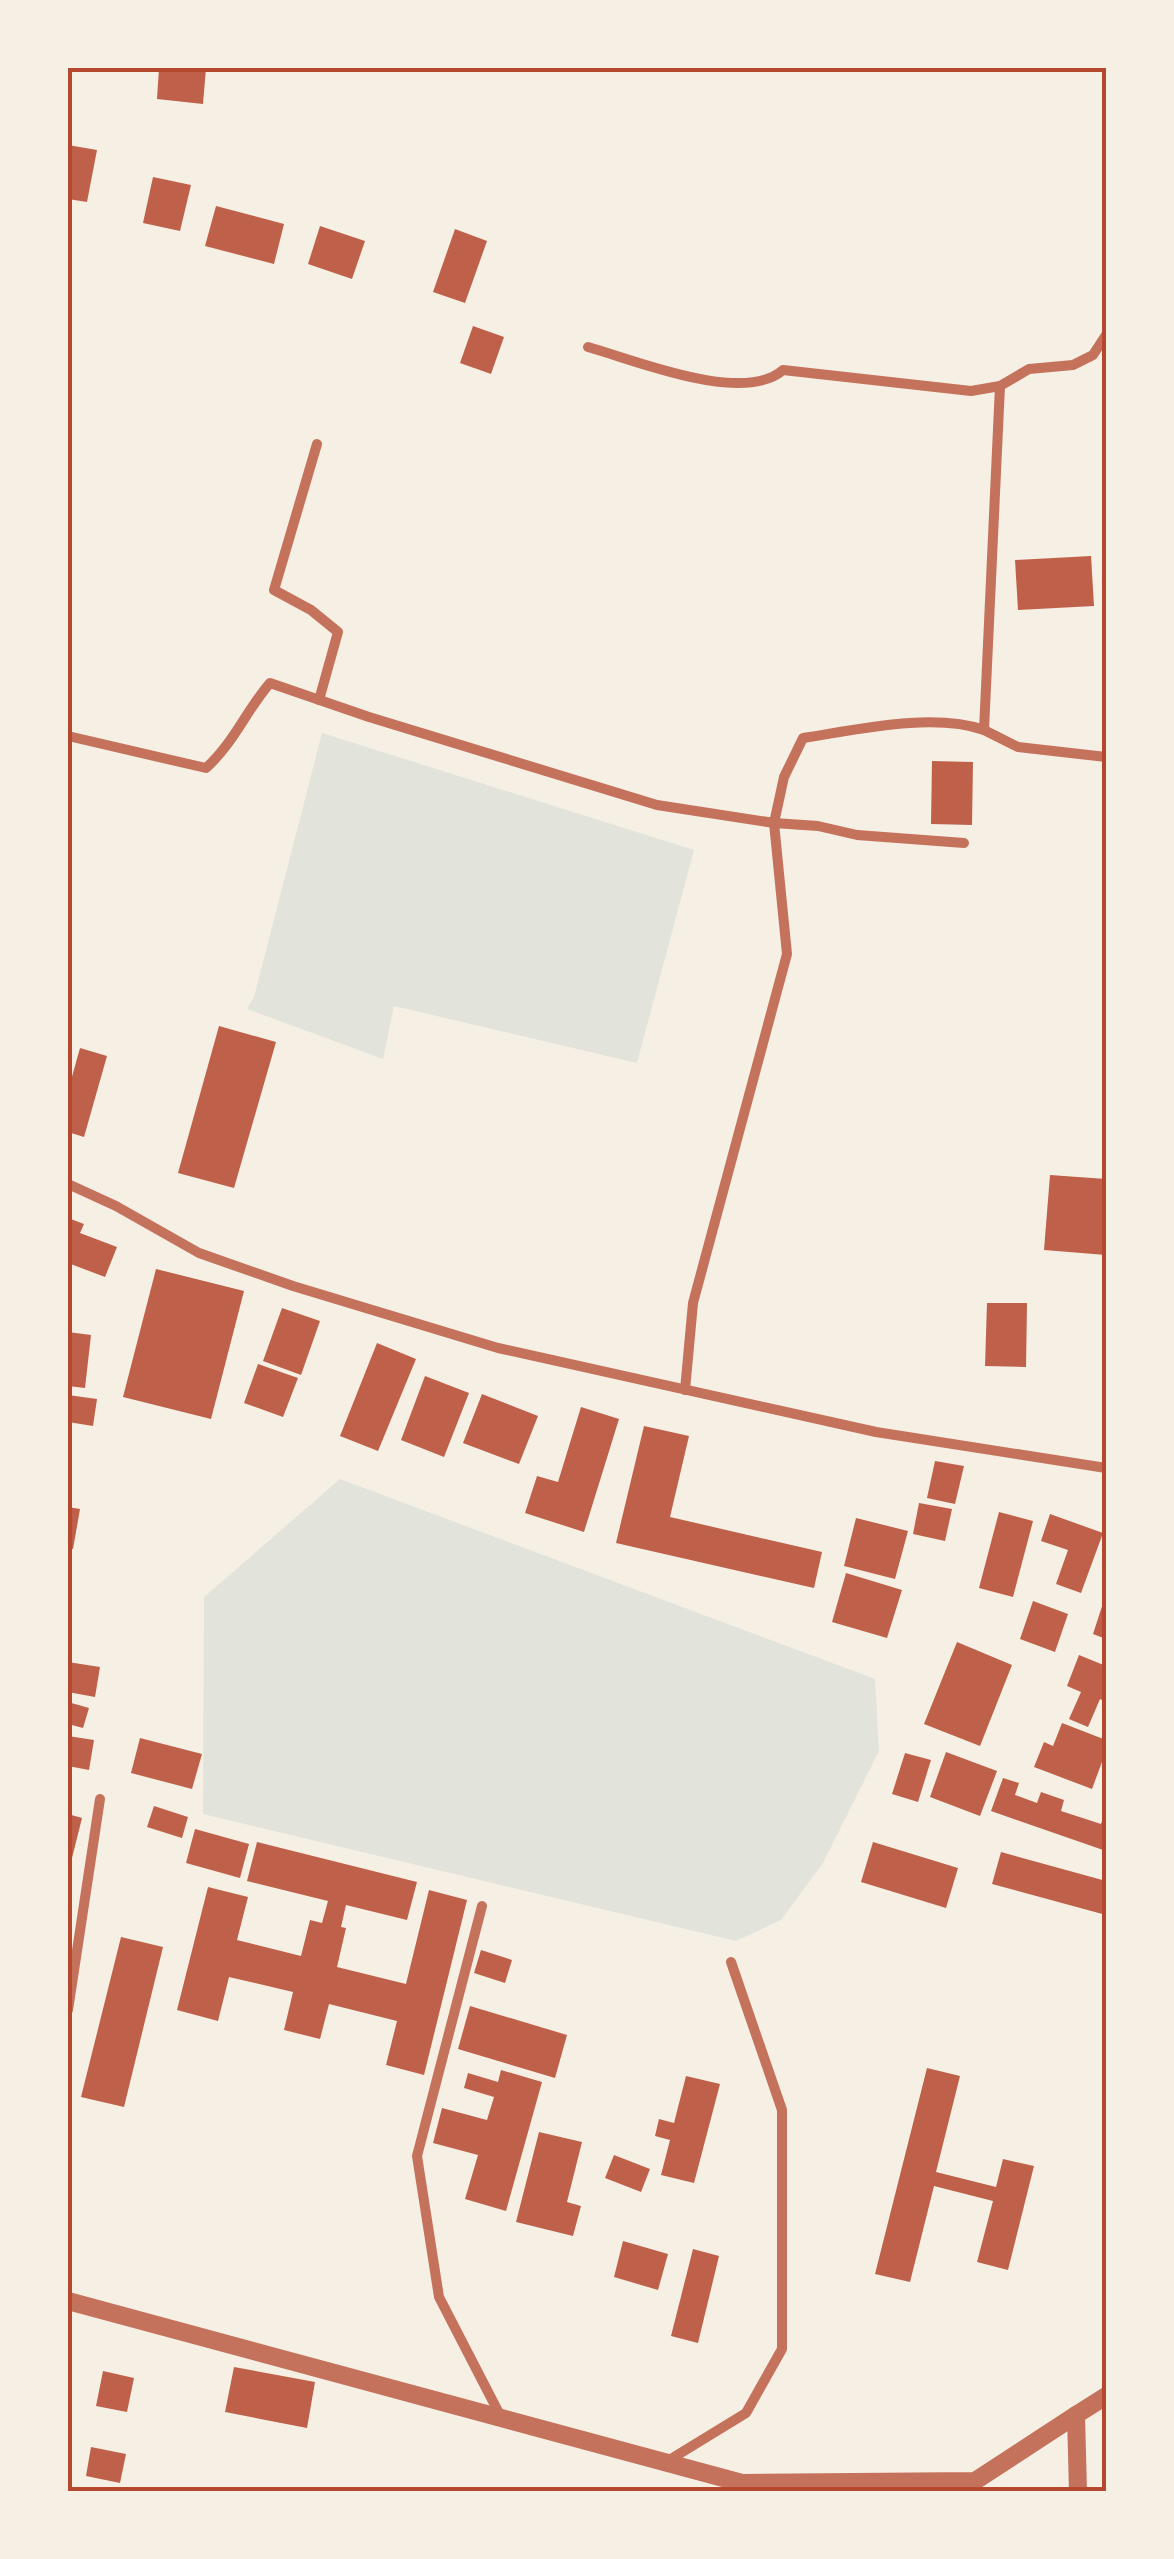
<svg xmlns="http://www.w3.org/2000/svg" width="1174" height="2559" font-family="'PT Sans',sans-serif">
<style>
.green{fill:#e2e4dc}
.building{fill:#bf614a}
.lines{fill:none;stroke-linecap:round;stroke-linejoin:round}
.minor{stroke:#c5725c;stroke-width:10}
.tertiary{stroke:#c5725c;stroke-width:18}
.neatline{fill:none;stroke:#b5482f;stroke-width:4}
</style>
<rect width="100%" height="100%" fill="#f6efe4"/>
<g class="green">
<polygon points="322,733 694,850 637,1063 394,1006 383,1059 247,1009 254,997"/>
<polygon points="340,1479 875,1679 879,1751 823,1863 781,1920 736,1941 203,1814 204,1597"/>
</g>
<g class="building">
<polygon points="159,68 206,68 203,104 157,99"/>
<polygon points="68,145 97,150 87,202 68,199"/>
<polygon points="153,177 191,185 180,231 143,223"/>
<polygon points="216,206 284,224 274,264 205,246"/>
<polygon points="320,226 365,241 352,279 308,264"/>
<polygon points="455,229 487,241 465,303 433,292"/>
<polygon points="473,326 504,337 491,374 460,363"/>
<polygon points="1091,556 1094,606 1018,610 1015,560"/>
<polygon points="932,761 973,762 972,825 931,824"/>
<polygon points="219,1026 276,1042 234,1188 178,1173"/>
<polygon points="80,1048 107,1056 84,1137 68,1132 68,1091"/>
<polygon points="1050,1175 1106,1179 1106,1255 1044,1250"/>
<polygon points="68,1218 84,1224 80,1233 117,1247 105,1277 68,1263"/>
<polygon points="156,1269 244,1291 211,1419 123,1397"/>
<polygon points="987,1303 1027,1303 1026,1367 985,1366"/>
<polygon points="282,1308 320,1321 301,1375 263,1361"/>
<polygon points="68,1332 91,1335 85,1388 68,1386"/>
<polygon points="377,1343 416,1359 378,1451 340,1436"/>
<polygon points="258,1364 298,1378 283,1417 244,1403"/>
<polygon points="425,1376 469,1393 444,1457 401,1440"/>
<polygon points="482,1394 538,1416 519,1464 463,1443"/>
<polygon points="68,1395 97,1399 93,1426 68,1422"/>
<polygon points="581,1407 619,1419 584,1532 525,1513 537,1476 558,1482"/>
<polygon points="644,1426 689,1436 670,1517 822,1552 814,1588 616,1543"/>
<polygon points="935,1461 964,1466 955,1504 927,1498"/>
<polygon points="919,1503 952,1509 945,1541 913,1534"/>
<polygon points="68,1507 80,1509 73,1549 68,1548"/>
<polygon points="999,1512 1033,1521 1013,1597 979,1588"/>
<polygon points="1050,1514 1103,1533 1081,1593 1056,1584 1068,1550 1041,1541"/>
<polygon points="856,1518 908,1531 895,1579 844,1566"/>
<polygon points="846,1573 902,1590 887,1638 832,1622"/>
<polygon points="1106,1594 1106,1639 1093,1634"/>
<polygon points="1033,1601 1068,1614 1055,1652 1020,1639"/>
<polygon points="957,1642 1012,1665 980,1746 924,1724"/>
<polygon points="1079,1655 1106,1666 1106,1702 1100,1699 1088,1727 1069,1719 1081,1692 1067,1686"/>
<polygon points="68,1662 100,1667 95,1697 68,1692"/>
<polygon points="68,1702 89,1708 83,1728 68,1724"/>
<polygon points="1062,1723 1106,1740 1106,1751 1092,1789 1034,1767 1044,1742 1053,1746"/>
<polygon points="68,1736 94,1740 89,1770 68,1766"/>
<polygon points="140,1738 202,1754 192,1789 131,1773"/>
<polygon points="946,1752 997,1771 980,1816 930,1797"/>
<polygon points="905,1753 931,1760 918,1802 892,1794"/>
<polygon points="1003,1778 1019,1783 1015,1795 1037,1803 1041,1792 1064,1800 1061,1811 1101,1824 1106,1810 1106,1851 991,1811"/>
<polygon points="154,1806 188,1817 182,1838 147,1827"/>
<polygon points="68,1814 82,1818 69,1870 68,1870"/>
<polygon points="195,1829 249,1844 240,1878 186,1863"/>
<polygon points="257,1842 417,1882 407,1920 346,1905 341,1927 346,1928 337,1967 406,1984 429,1890 467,1900 424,2075 386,2065 397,2021 329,2004 320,2039 284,2030 293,1992 229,1977 218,2021 177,2010 208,1887 248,1897 237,1940 301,1956 310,1920 322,1923 328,1901 247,1881"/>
<polygon points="873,1842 958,1868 946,1908 861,1882"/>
<polygon points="1001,1852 1106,1881 1106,1915 992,1884"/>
<polygon points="121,1937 163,1947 124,2107 81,2097"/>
<polygon points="481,1950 512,1960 505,1983 474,1973"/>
<polygon points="470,2006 567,2035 555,2078 458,2049"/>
<polygon points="927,2068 960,2076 936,2172 996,2187 1003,2159 1034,2166 1008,2270 977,2262 993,2201 934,2186 910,2282 875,2274"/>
<polygon points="501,2070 542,2082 506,2211 465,2199 478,2155 433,2143 442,2108 487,2120 494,2097 464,2088 468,2073 498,2082"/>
<polygon points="686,2076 720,2084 694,2183 661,2175 670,2140 655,2136 659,2119 674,2123"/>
<polygon points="539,2132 582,2142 567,2202 581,2206 573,2236 516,2222"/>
<polygon points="614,2155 650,2169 641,2192 605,2178"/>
<polygon points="623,2241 668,2254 658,2290 614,2277"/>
<polygon points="693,2249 719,2256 698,2343 671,2336"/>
<polygon points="234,2367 315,2382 307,2428 225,2412"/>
<polygon points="103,2371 134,2378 127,2412 96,2406"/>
<polygon points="91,2447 126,2454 120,2483 86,2476"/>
</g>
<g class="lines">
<g class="minor">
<path d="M588 347C635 360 743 405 783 370L971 391 1000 386 1029 369 1073 365 1093 355 1106 335"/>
<polyline points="317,444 274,590 311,610 338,632 319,700"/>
<polyline points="984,730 1018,747 1106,757"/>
<path d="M68 736 206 768C233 744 246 711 270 683L369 717 657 805 774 823 784 777 803 738C856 730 933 712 984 730L1000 386"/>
<polyline points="68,1184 116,1206 199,1253 293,1286 498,1348 876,1432 1106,1468"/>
<polyline points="685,1390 693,1303 787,954 774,823 818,826 857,835 964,843"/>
<polyline points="482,1906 417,2156 439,2297 501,2417"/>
<polyline points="68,2010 100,1799"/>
<polyline points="666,2462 746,2413 782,2349 782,2110 731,1962"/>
</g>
<g class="tertiary">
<polyline points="68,2301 742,2483 975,2481 1076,2415"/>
<polyline points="1078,2492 1076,2415 1106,2396"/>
</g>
</g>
<rect width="1174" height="2559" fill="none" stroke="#f6efe4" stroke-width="140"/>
<rect x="70" y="70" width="1034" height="2419" class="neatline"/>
</svg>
